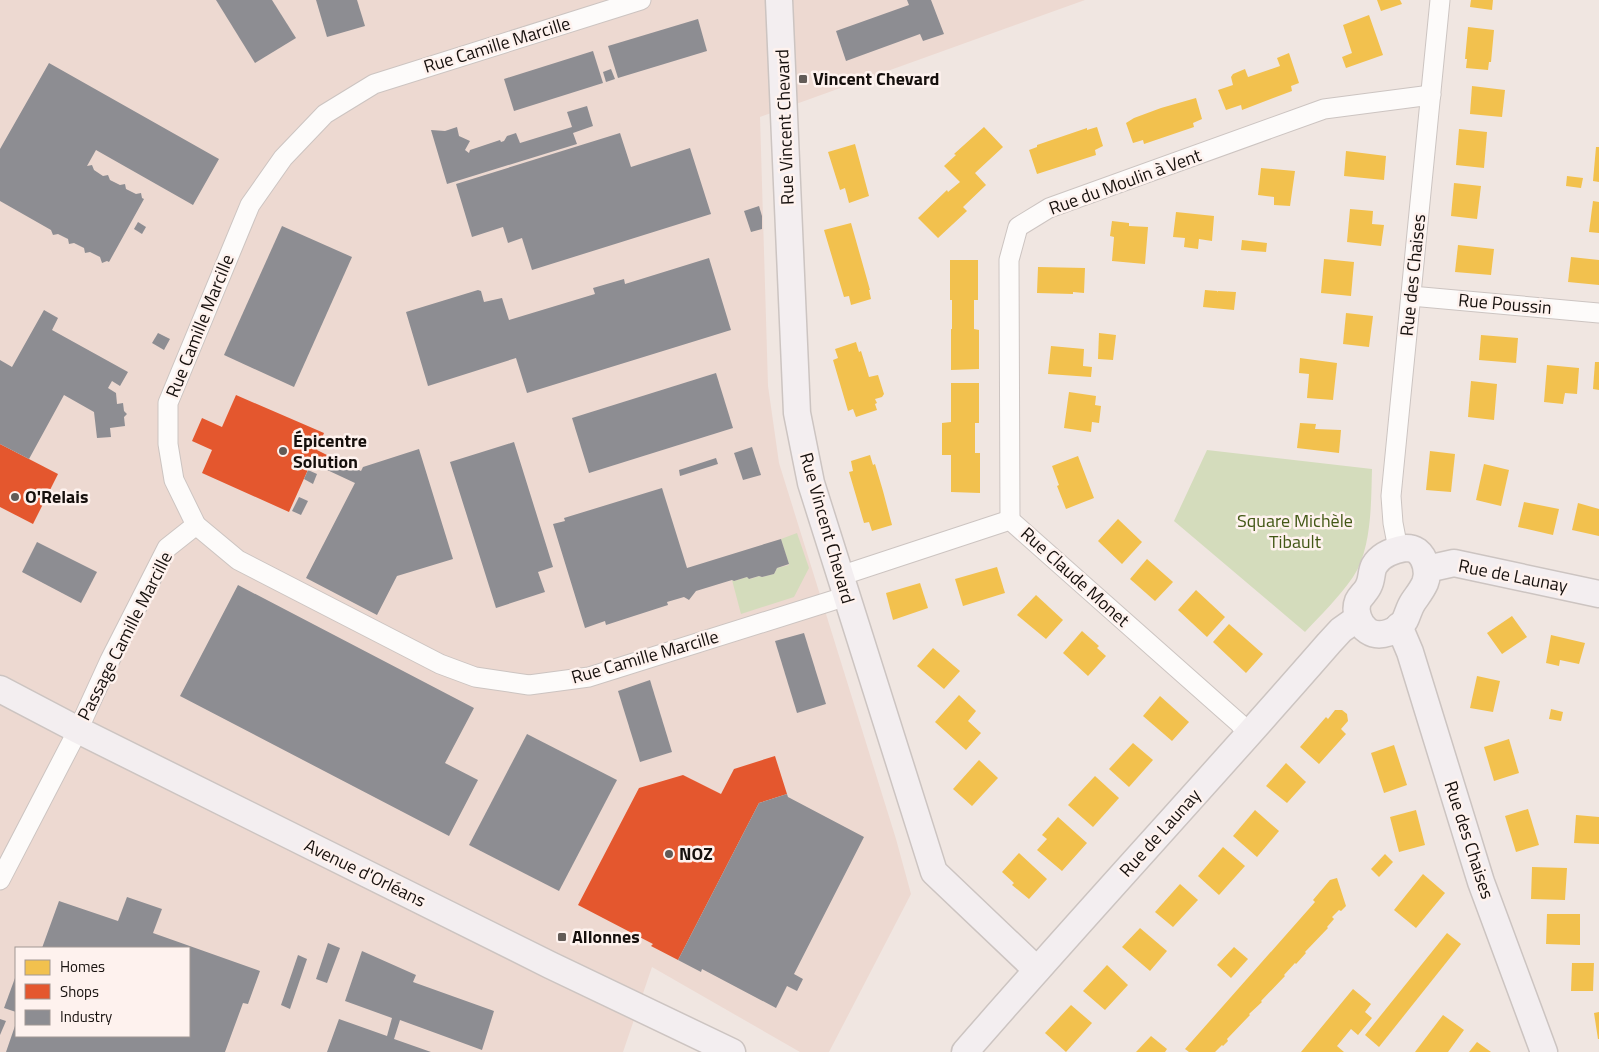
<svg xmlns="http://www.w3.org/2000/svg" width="1599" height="1052" font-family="'Titillium Web',sans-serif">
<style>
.built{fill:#edd9d1;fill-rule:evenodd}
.green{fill:#d4dcbc}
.homes{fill:#f2c14e}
.shops{fill:#e4572e}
.industry{fill:#8d8d92}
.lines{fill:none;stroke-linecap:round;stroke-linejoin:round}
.street-casing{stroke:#ccc4c1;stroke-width:21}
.secondary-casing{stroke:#ccc4c1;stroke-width:29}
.street{stroke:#fdfbfa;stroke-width:19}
.secondary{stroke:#f3eef0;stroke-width:26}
.poi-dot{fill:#625b57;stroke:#fef2ee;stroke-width:2}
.labels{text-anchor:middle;stroke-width:5;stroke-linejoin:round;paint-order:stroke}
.street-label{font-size:18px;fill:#16100d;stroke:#fef2ee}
.poi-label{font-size:18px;font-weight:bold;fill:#16100d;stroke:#fef2ee;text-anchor:start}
.park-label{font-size:18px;fill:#425715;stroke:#fef2ee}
</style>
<rect width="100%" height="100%" fill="#f0e6e1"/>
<path class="built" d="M0 0H1085L760 117 768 386 779 463 896 839 911 894 829 1052H800L652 967 623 1052H0ZM16 948H189V1036H16Z"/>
<g class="green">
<path d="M1207 450 1372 469C1371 502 1372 549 1353 577 1339 597 1321 615 1305 632L1174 521Z"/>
<polygon points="797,533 809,568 794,597 741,614 732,580 734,581 747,577 750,579 759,576 762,577 774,574 777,568 789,565 781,539"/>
</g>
<g class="homes">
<polygon points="1377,0 1400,0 1402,4 1381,11"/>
<polygon points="1471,0 1493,0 1492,10 1470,7"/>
<polygon points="1369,15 1383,55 1346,68 1342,57 1352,53 1343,25"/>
<polygon points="1468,27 1494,30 1491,62 1489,62 1488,70 1466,68 1467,59 1465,59"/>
<polygon points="1289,53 1299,83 1291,86 1292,91 1242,110 1241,105 1226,110 1218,90 1233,85 1231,77 1233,74 1245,69 1248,77 1280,66 1277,58"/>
<polygon points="1472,86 1505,90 1502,117 1470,114"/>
<polygon points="1196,98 1202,119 1193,123 1194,127 1144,144 1143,140 1133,143 1126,123 1134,118 1161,108"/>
<polygon points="984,127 1003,147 975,173 986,185 963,207 967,211 938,238 918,218 947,190 948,192 960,182 944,166 956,155 954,154"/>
<polygon points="1097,127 1103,146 1095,150 1096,155 1037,174 1029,150 1037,147 1037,145 1087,128 1087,130"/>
<polygon points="1459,129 1487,132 1484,168 1456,165"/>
<polygon points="855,144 869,196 849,203 845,188 840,190 828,152"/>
<polygon points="1596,147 1599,147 1599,182 1593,181"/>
<polygon points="1346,151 1386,156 1384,180 1344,176"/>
<polygon points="1261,168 1295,171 1290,206 1274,205 1274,197 1258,195"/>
<polygon points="1567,176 1583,178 1581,188 1566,186"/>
<polygon points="1454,183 1481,186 1477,219 1451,216"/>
<polygon points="1593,201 1599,202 1599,233 1589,232"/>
<polygon points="1350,209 1373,211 1372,224 1384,225 1381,246 1347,242"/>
<polygon points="1176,212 1214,216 1212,241 1199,239 1198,249 1184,247 1185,238 1173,237"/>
<polygon points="1112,221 1129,223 1129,226 1148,227 1145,264 1112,261 1114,237 1110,236"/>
<polygon points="851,223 870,290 869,290 871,299 851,305 849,296 844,297 824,230"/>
<polygon points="1242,240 1267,243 1266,252 1241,250"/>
<polygon points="1458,245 1494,249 1491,275 1455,272"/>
<polygon points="1571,257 1599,260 1599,285 1568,282"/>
<polygon points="1324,259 1354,262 1351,296 1321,293"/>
<polygon points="950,260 978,260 978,300 974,300 974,329 979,330 979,369 951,370 951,329 952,329 952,300 950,300"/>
<polygon points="1038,267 1085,268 1084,293 1073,292 1073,294 1037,293"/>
<polygon points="1205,290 1217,291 1218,292 1218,291 1236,292 1234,310 1203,307"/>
<polygon points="1346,313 1373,316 1369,347 1343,344"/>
<polygon points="1099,333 1116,335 1113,360 1098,359"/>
<polygon points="1481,335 1518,338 1516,363 1479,360"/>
<polygon points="856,342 859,352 861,351 869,377 878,375 884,394 882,397 875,399 877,403 875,404 877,410 856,417 853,409 848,411 833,360 838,358 835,349"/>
<polygon points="1051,346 1084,349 1083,366 1092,367 1091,377 1048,374"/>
<polygon points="1300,358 1337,363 1333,400 1307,398 1309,374 1299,373"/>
<polygon points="1595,362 1599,362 1599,390 1593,389"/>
<polygon points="1547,365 1579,368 1577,394 1565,393 1563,404 1544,402"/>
<polygon points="1471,381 1497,384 1494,420 1468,417"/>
<polygon points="951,383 979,383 979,423 975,423 975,453 980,453 980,493 951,492 951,455 942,455 942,423 951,422"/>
<polygon points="1069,392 1096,396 1095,405 1101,406 1099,423 1092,422 1091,432 1064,428"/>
<polygon points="1300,423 1316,424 1315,429 1341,430 1339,453 1297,448"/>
<polygon points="1430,451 1455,454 1451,492 1426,490"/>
<polygon points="870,455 873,465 875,464 883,491 892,525 872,531 869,522 864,523 849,472 853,471 851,461"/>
<polygon points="1078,456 1094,498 1066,509 1057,486 1059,485 1052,466"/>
<polygon points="1484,464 1509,470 1501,506 1476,500"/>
<polygon points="1524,502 1559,509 1553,535 1518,527"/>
<polygon points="1578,503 1599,509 1599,536 1572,530"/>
<polygon points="1118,519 1142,542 1122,564 1098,541"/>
<polygon points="1147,559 1173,582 1155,601 1130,579"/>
<polygon points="997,567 1005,593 963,606 955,579"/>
<polygon points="920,583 928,608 893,620 886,593"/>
<polygon points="1196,590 1225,617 1207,637 1178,610"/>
<polygon points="1036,595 1063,620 1046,639 1017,615"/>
<polygon points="1512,616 1527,637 1502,654 1487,633"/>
<polygon points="1229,624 1263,654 1246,673 1213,642"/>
<polygon points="1082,631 1099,646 1097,648 1106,656 1088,676 1063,653"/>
<polygon points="1551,635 1585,643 1579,664 1560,660 1559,666 1546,663"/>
<polygon points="933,648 960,671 944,689 917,666"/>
<polygon points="1477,676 1500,681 1493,712 1470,708"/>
<polygon points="959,695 976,711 968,721 981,733 966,750 935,722"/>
<polygon points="1160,696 1189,722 1172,741 1143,716"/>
<polygon points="1551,709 1563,712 1561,721 1549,719"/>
<polygon points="1335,710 1342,710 1347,714 1348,721 1341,729 1346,734 1319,764 1300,747 1326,717 1328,719"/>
<polygon points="1509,739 1519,773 1494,781 1484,747"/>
<polygon points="1133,743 1153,760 1129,787 1109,769"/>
<polygon points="1394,745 1407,785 1384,793 1371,753"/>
<polygon points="979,760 998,778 972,806 953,789"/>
<polygon points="1286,763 1306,782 1287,803 1266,786"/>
<polygon points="1095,776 1119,798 1093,827 1068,805"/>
<polygon points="1528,809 1539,845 1516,852 1505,816"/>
<polygon points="1255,810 1279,831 1257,857 1233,836"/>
<polygon points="1416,810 1425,845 1399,852 1390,817"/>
<polygon points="1576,815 1599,817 1599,844 1574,843"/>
<polygon points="1058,817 1087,843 1062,871 1037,850 1047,839 1042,835"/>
<polygon points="1223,847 1245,866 1219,895 1198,876"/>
<polygon points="1019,853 1047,879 1029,899 1012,885 1014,883 1002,872"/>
<polygon points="1385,854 1393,862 1379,877 1371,869"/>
<polygon points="1532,867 1567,868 1565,900 1531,899"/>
<polygon points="1423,874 1445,893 1416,928 1394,910"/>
<polygon points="1337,878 1346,906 1341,911 1339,910 1332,917 1334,919 1327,927 1328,928 1305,952 1306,953 1296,964 1295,963 1284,975 1285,976 1261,1001 1262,1002 1249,1014 1250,1015 1227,1039 1228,1041 1223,1046 1222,1045 1215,1052 1189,1052 1185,1049 1315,902 1313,900 1330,880"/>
<polygon points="1180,884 1198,900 1173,927 1155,912"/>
<polygon points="1547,914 1580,914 1580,945 1546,944"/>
<polygon points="1140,928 1167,951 1150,971 1122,947"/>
<polygon points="1447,933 1461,944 1379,1047 1365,1035"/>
<polygon points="1234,947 1248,959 1231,978 1217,965"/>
<polygon points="1572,963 1594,963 1593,991 1571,991"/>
<polygon points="1107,965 1128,985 1105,1010 1083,991"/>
<polygon points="1353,989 1371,1004 1365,1012 1372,1018 1358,1035 1351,1029 1337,1046 1344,1052 1301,1052"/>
<polygon points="1071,1005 1092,1023 1066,1052 1045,1033"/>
<polygon points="1599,1012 1599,1039 1598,1039 1594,1013"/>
<polygon points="1443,1015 1464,1030 1448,1052 1415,1052"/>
<polygon points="1151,1036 1167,1049 1165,1052 1136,1052"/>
<polygon points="1477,1042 1491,1052 1469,1052"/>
</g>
<g class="shops">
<polygon points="236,395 324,433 317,450 331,457 325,469 311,463 289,512 202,473 212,450 192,441 202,418 222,427"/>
<polygon points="0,444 58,474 33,524 0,507"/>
<polygon points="775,756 787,794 759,803 678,960 651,946 653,944 578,905 639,788 683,775 721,794 734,769"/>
</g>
<g class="industry">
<polygon points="216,0 272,0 296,38 255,63"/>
<polygon points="316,0 357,0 365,26 327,37"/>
<polygon points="907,0 931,0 944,34 923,41 920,34 846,61 836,31 909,5"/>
<polygon points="698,19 707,51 618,78 608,46"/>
<polygon points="593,51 603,83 514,111 504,79"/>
<polygon points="49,63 219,159 193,205 96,150 87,166 92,165 94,170 103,176 108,175 110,180 120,185 125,184 126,189 136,194 141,193 142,198 144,199 109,262 107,261 102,263 100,257 90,252 85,253 84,248 74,243 69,244 68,239 58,234 53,235 51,230 0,201 0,149"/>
<polygon points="611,69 615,79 606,82 603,72"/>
<polygon points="587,106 593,126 573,133 577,144 447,184 431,130 445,131 457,127 459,136 470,141 465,150 469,153 470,150 500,140 501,142 504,141 507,136 516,133 520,143 572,127 567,112"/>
<polygon points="620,133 631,167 690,148 711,214 532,270 522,238 508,243 503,227 472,237 456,184"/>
<polygon points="759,206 762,216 762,229 751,232 744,211"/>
<polygon points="138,222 146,227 142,234 134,229"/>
<polygon points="282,226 352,257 294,387 224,355"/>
<polygon points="709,258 731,330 527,393 516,358 428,386 406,312 478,290 481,291 484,302 502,298 509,320 595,294 593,288 624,279 625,284"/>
<polygon points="44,310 58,318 52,330 128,372 120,386 112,381 108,388 116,393 117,404 123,403 124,411 127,414 124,417 125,426 110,428 111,437 97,438 94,412 64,395 29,459 0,444 0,360 12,367"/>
<polygon points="158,333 170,339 164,350 152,343"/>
<polygon points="716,373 733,428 589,473 572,418"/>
<polygon points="514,442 553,567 538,572 545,592 496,608 450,462"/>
<polygon points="752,447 761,475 743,480 734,453"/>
<polygon points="419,449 453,559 397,576 377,615 306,578 355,483 325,469 331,457 361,471 363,467"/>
<polygon points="716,458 718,464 680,476 679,470"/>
<polygon points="308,470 317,474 313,484 304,479"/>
<polygon points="662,488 687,568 781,539 789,564 777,568 774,574 762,577 759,576 749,579 747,577 734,581 732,580 696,591 689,600 684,597 667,602 668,605 606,625 605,621 585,628 553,524 565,521 564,518"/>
<polygon points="299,497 308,501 301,515 292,511"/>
<polygon points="37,542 97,572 81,603 22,572"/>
<polygon points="238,585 474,708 445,763 478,780 449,836 180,696"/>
<polygon points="804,633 826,704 797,713 775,641"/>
<polygon points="650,680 672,752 640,762 618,691"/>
<polygon points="527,734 617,780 559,891 469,845"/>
<polygon points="787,794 788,797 864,837 794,974 803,979 797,991 787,986 776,1008 702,969 701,972 678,960 759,803"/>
<polygon points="127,897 162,909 153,933 260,971 248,1004 243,1003 225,1052 6,1052 16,1023 16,1036 189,1036 189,948 42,948 59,901 118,921"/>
<polygon points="328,943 340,948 327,983 316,979"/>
<polygon points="362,951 416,975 413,982 494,1011 482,1050 400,1020 394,1039 431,1052 327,1052 339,1019 387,1036 392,1018 345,1001"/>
<polygon points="298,955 307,959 290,1009 281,1005"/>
<polygon points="15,978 16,978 16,1012 4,1008"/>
<polygon points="0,1019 6,1021 0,1035"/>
</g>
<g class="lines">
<g class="street-casing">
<g id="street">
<polyline points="641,0 374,84 325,114 283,158 250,205 168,403 168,444 174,480 196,525 238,560 440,664 475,677 529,685 589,677 847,596"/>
<polyline points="1411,296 1599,313"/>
<polyline points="1010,520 1009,260 1018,227 1049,208 1324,109 1431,95"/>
<polyline points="1398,549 1393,523 1391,496 1440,0"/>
<polyline points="840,576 1010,520 1222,708 1239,723 1249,735"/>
<polyline points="0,880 78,730 110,660 167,548 196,525"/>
</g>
</g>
<g class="secondary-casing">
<g id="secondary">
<polyline points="779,0 797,413 811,483 934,872 1037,970"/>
<path d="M1406 548C1409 548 1414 549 1417 551 1426 558 1429 573 1425 583 1422 590 1417 596 1413 602 1409 608 1408 614 1405 620 1399 631 1380 639 1368 631 1359 625 1354 611 1358 601 1361 595 1367 591 1369 585 1372 579 1371 572 1374 566 1380 555 1394 550 1406 548Z"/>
<polyline points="1427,569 1454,563 1599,594"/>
<polyline points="1399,626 1410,652 1481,882 1544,1052"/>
<polyline points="0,689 78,730 550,965 732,1052"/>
<path d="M965 1052C1085 914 1209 781 1329 643L1341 630 1358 618"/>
</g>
</g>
<use href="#street" class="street"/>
<use href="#secondary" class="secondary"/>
</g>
<g class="poi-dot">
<rect x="798" y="74" width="10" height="10" rx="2.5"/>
<circle cx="283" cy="451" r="5"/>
<circle cx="15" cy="497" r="5"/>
<circle cx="669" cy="854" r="5"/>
<rect x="557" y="932" width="10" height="10" rx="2.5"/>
</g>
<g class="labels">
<g class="street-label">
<text transform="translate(497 45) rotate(-17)" y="6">Rue Camille Marcille</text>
<text transform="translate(785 127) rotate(-92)" y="6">Rue Vincent Chevard</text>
<text transform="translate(1125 182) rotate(-20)" y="6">Rue du Moulin à Vent</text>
<text transform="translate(1413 275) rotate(-84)" y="6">Rue des Chaises</text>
<text transform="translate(1505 304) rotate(5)" y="6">Rue Poussin</text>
<text transform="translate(200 326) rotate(-68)" y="6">Rue Camille Marcille</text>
<text transform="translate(827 528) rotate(74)" y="6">Rue Vincent Chevard</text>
<text transform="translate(1513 576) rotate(11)" y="6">Rue de Launay</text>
<text transform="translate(1075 577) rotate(42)" y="6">Rue Claude Monet</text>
<text transform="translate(125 636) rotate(-63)" y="6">Passage Camille Marcille</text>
<text transform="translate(645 657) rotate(-16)" y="6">Rue Camille Marcille</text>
<text transform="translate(1160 833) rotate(-48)" y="6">Rue de Launay</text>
<text transform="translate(1469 840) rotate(72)" y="6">Rue des Chaises</text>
<text transform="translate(365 873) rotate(26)" y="6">Avenue d'Orléans</text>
</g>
<g class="poi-label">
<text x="813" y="85">Vincent Chevard</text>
<text x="293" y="447">Épicentre<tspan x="293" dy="21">Solution</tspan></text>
<text x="25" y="503">O'Relais</text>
<text x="679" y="860">NOZ</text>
<text x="572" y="943">Allonnes</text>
</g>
<g class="park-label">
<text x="1295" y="527">Square Michèle<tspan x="1295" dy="21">Tibault</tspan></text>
</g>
</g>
<rect x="15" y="947" width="175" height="90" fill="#fef2ee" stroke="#a19894"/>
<rect x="25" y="960" width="25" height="15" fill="#f2c14e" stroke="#a19894"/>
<text x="60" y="972" font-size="15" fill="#16100d">Homes</text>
<rect x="25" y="984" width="25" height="15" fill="#e4572e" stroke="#a19894"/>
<text x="60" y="997" font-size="15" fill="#16100d">Shops</text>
<rect x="25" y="1010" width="25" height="15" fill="#8d8d92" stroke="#a19894"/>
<text x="60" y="1022" font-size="15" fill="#16100d">Industry</text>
</svg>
